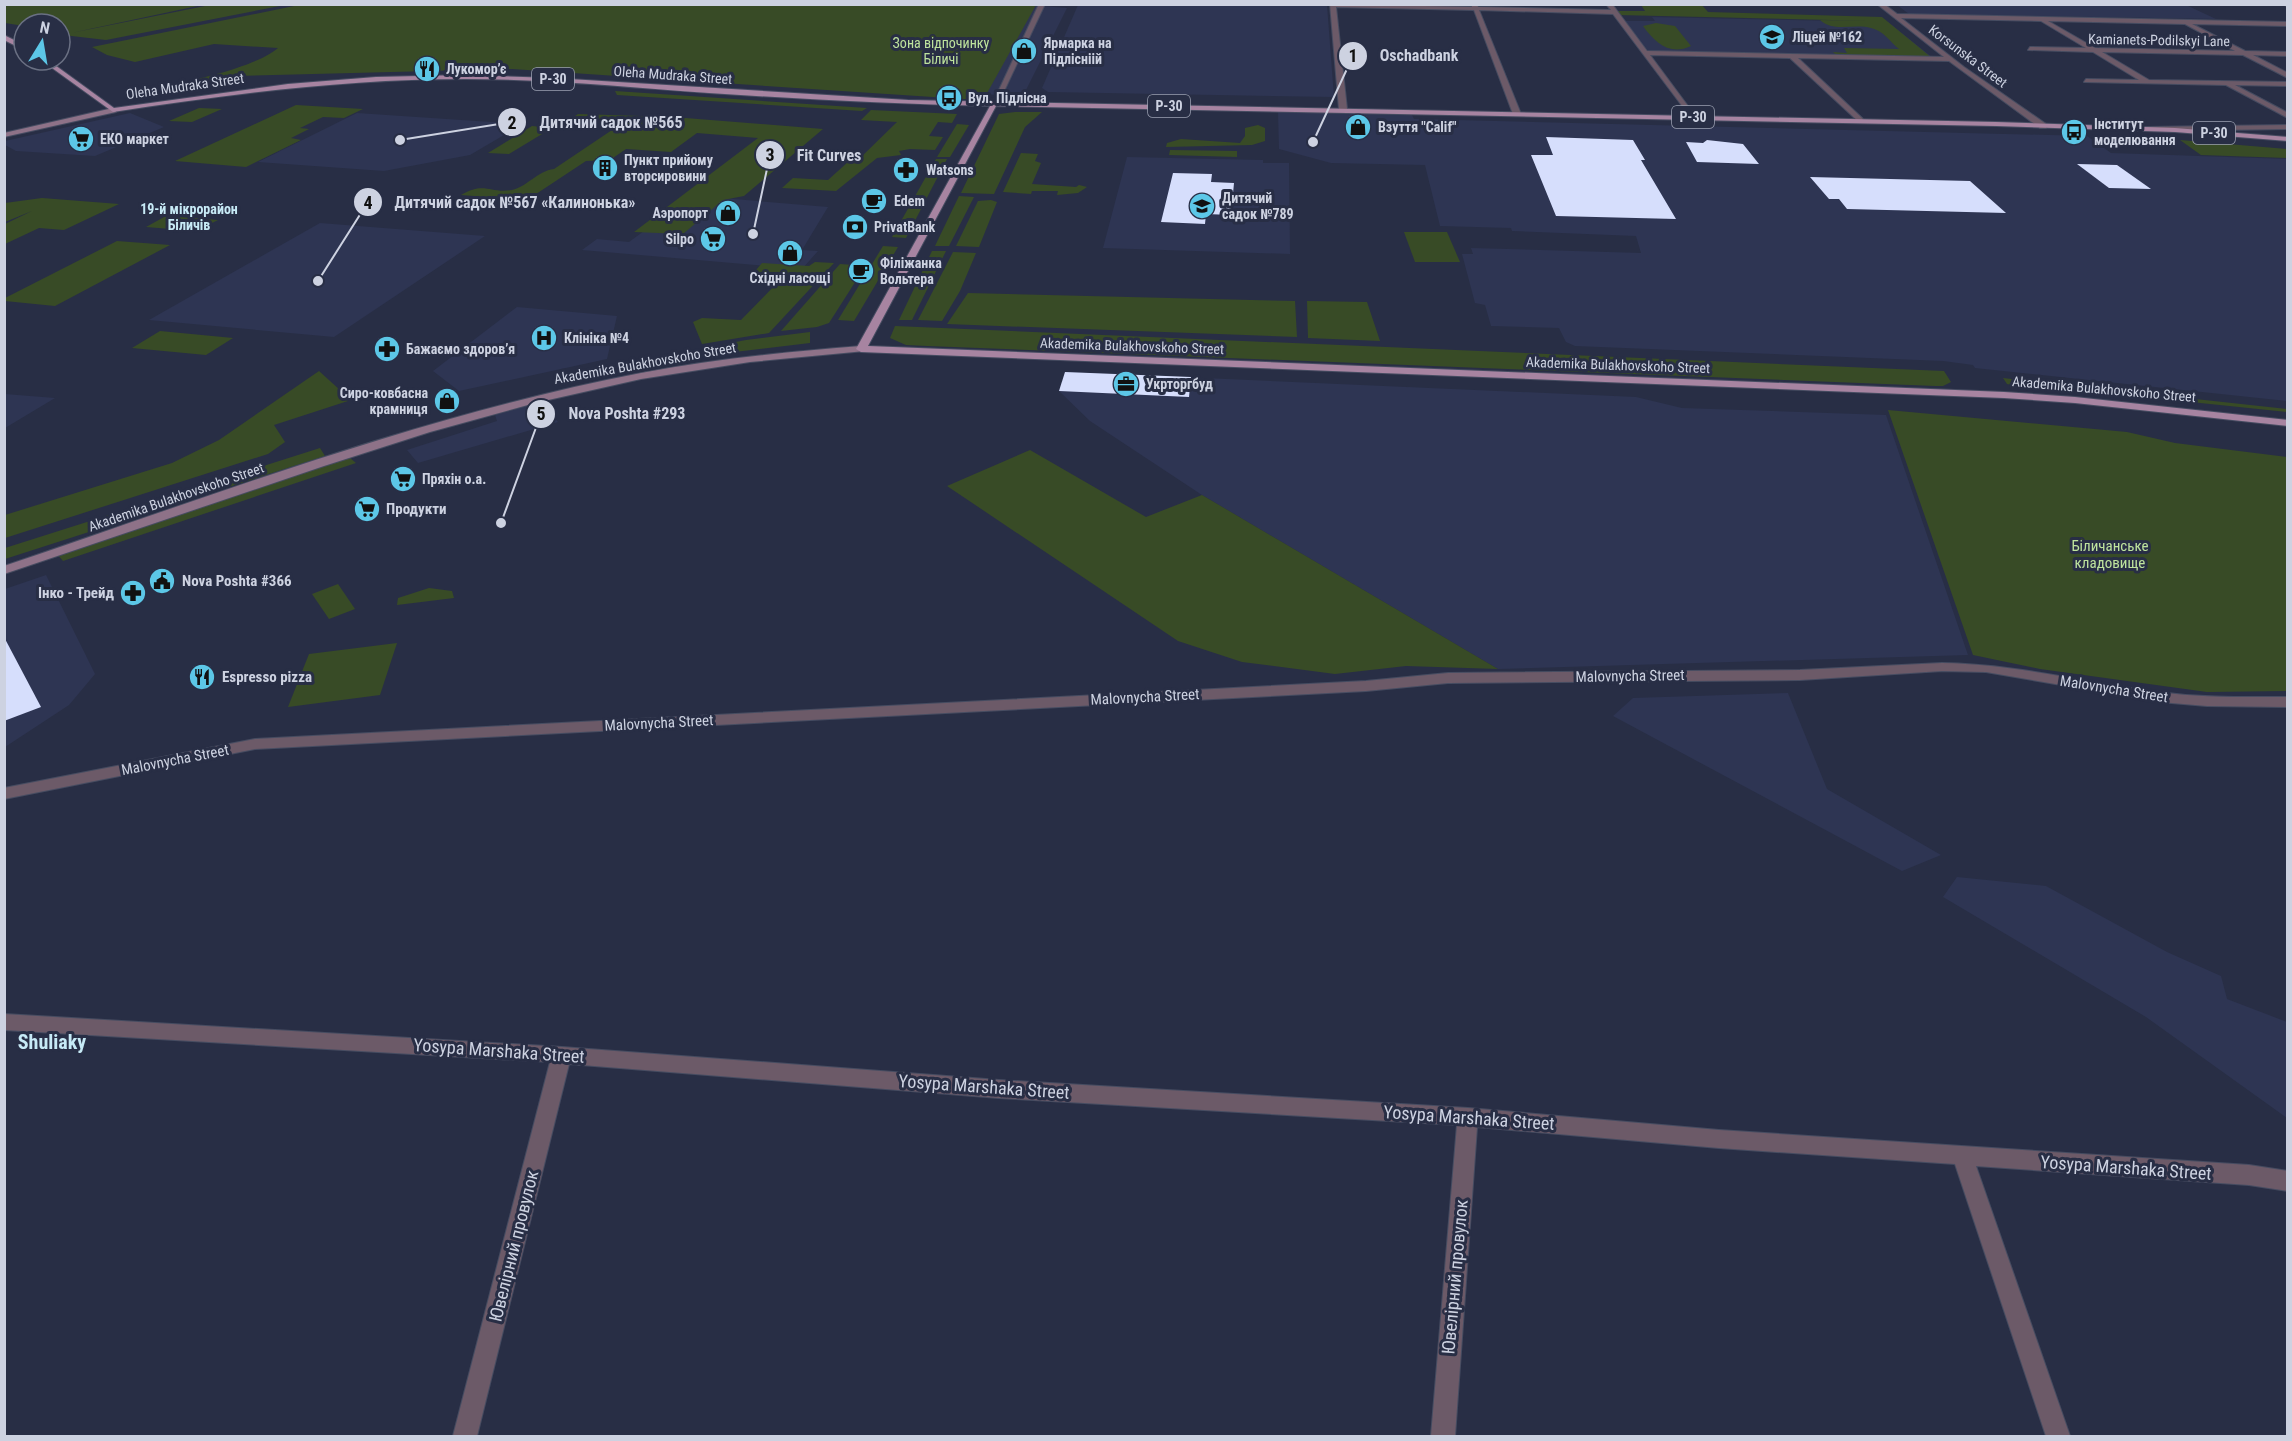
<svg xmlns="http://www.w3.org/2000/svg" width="2292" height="1441" font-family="'Roboto Condensed',sans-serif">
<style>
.built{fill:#2e3553}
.green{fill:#384b26}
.building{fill:#d6defc}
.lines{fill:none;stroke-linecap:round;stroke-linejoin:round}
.street-casing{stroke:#464c61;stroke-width:2}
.secondary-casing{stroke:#464c61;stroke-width:2}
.primary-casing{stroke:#464c61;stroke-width:2}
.street{fill:#6c5a68;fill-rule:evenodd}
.secondary{fill:#8e7288;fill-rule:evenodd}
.primary{fill:#a784a1;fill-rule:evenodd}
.labels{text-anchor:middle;stroke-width:6;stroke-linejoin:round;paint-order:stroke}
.far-poi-label{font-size:14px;font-weight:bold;fill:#cdd2e1;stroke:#282e45;text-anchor:start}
.far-street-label{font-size:14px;fill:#cdd2e1;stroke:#282e45}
.far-park-label{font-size:14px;fill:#bee39d;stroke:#282e45}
.shield{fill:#282e45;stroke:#9ca1b2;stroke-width:1.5}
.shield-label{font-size:14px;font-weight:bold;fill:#cdd2e1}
.far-neighbourhood-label{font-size:14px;font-weight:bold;fill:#c7eaf6;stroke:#282e45}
.poi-label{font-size:15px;font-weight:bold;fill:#cdd2e1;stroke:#282e45;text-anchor:start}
.park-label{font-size:15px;fill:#bee39d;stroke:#282e45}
.street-label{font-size:15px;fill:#cdd2e1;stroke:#282e45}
.near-street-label{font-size:18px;fill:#cdd2e1;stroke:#282e45}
.near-neighbourhood-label{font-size:20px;font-weight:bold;fill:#c7eaf6;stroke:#282e45}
.leader{fill:none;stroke:#cdd2e1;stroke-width:2}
.callout-dot{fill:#cdd2e1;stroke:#282e45;stroke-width:2}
.mark-label{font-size:18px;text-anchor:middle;font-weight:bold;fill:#111}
.callout-label{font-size:16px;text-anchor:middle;font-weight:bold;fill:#cdd2e1;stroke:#282e45;stroke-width:6;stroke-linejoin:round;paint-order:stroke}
</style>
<rect width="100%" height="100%" fill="#282e45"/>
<g class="built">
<polygon points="1029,5 1067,8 1023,96 979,94"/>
<polygon points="1078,5 1327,5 1334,97 1048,92 1042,88"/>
<polygon points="1897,5 2186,5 2216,19 1909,14"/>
<polygon points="1652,17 1888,22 1933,58 1649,52 1625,21 1655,21"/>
<polygon points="1278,112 1412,115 1414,119 2087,136 2111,153 2287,159 2287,401 1975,368 1973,365 1943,361 1575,346 1566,342 1559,328 1491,326 1485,305 1475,303 1462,254 1473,254 1471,248 1641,253 1636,236 1512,231 1511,228 1440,226 1425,165 1331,163 1279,149"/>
<polygon points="130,113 164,127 95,156 16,151 5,145 5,141"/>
<polygon points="357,113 523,124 470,155 384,171 258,162"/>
<polygon points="1127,157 1263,160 1263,163 1289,163 1290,254 1103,248"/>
<polygon points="722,198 828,207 802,250 818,251 802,269 582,250 597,239 629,242 644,231"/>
<polygon points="320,223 485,236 334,337 149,320"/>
<polygon points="517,307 617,316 607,359 459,391 433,371"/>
<polygon points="1065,372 1636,397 1682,408 1886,415 1968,655 1498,669 1202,495 1090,421 1059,391"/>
<polygon points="4,394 5,394 55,398 5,428"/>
<polygon points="540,402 558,422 418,463 407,450 497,421 495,415"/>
<polygon points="46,575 95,674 69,705 5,747 5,589"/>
<polygon points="1788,693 1827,789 1941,855 1902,871 1613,716 1633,698"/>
<polygon points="1957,877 2046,886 2167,952 2221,976 2227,999 2287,1022 2287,1118 2146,1017 1943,897"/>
</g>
<g class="green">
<path d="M1701 4 1708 12 1882 17 1932 58 1837 56 1833 52 1847 53 1844 48 1899 49C1890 42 1884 31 1871 28 1854 23 1834 33 1820 20L1873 21 1617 15 1614 11H1645L1641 5Z"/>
<polygon points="4,5 202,5 71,33 210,5 285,5 106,40 63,35 65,34 60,33 60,24 24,24 24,26 5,23"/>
<path d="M299 5V4L1036 5 986 95 978 99H963L512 69 233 76 193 86 184 82C208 77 260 64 278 48L214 44 135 62 107 55 92 47Z"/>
<path d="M1656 23 1675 26 1691 46C1670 56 1655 43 1643 26Z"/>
<polygon points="615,91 867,108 862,111 617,95"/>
<polygon points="296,105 363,109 344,118 323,117 300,128 309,129 291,138 301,140 246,167 175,161"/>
<polygon points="199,108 222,109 192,122 169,121"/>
<polygon points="871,110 957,114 952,123 938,122 929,136 943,137 935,150 910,149 899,151 901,155 877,158 836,191 782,188 793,178 828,180 848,162 856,162 897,122 861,120"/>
<polygon points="1015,112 1042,112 1025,127 994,194 961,193 999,114"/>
<path d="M578 114 673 117 823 129 744 196 723 200 683 234 634 232 758 138 697 133 671 152 626 149 610 160 586 161 527 200 461 195C485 181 490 194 512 190 527 187 537 171 554 169L615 128 563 124Z"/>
<polygon points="957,124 969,125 950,157 937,157"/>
<polygon points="1258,125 1265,128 1265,141 1252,145 1166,147 1167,143 1181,139 1240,143 1245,136 1245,128"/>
<polygon points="532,126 552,128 509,154 488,153"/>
<polygon points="2180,140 2287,149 2287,158 2201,155"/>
<polygon points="1170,150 1237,151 1237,157 1169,155"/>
<polygon points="1021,153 1038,154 1035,161 1041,163 1032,184 1076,187 1079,185 1087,187 1078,193 1057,195 1058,191 1032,191 1031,194 1003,192"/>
<polygon points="936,159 947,159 906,238 892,237"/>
<polygon points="959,196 974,197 949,246 935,246"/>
<polygon points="42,198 119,204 64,230 39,228 5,244 5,224 32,211 5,222 5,203"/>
<polygon points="991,200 997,202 979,247 956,246 978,201"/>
<polygon points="166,216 218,220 196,231 146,227"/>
<polygon points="1404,232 1447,232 1460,262 1415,262"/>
<polygon points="117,241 170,245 55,306 5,301 5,298"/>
<polygon points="883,246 898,247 854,321 838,320"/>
<polygon points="932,251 946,251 912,320 899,320"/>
<polygon points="953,252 976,253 960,291 942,321 918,320"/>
<polygon points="815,262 834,263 769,333 702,344 693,322 702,318 741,320 781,279 751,276 762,263 809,266"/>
<polygon points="840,264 854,265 851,269 855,270 852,275 859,276 829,323 817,327 781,331"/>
<polygon points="968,293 1295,301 1297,337 947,324"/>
<polygon points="1307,301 1367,302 1380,341 1308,338"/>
<polygon points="895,326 1944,371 1951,382 1943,386 1935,386 927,346 906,345 890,338"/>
<polygon points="160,331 233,338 206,355 132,348"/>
<polygon points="810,332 810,343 709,355 705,348 746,340"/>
<polygon points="319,371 351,400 274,425 285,442 268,454 5,538 5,515 172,463 219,440"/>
<polygon points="2003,378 2287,409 2287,412 2104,393 2025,388 2007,384"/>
<polygon points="1888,410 2127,432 2175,443 2287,457 2287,691 2207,692 2040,669 1973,655"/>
<polygon points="320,448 325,456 5,559 5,548"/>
<polygon points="1030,450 1146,517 1202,495 1498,669 1406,666 1335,674 1242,662 1178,641 947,486"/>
<polygon points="350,458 356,463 63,561 57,554 340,460"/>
<polygon points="338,584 355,609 329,619 312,594"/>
<polygon points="429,588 452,591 454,598 397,605 398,598"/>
<polygon points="397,643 380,695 288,707 309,654"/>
</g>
<g class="building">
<polygon points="1546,137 1633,140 1645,160 1641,160 1676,219 1556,216 1531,155 1553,155"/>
<polygon points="1707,140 1743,144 1759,164 1697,162 1686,142 1703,143"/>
<polygon points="2077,164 2117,165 2151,189 2109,188"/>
<polygon points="1173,173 1212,174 1211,182 1234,183 1231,215 1206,214 1205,224 1161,222"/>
<polygon points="1810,177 1970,181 2006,213 1847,209 1839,199 1829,199"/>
<polygon points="1065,372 1191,377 1189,397 1059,391"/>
<polygon points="4,637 41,707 4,721"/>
</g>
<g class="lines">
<g class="street-casing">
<g id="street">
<polygon points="1039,4 1045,4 998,104 992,105"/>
<path d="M1330 4 1472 7 1471 4H1477L1478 7 1611 10 1606 4H1612L1647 51 1944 57 1877 4H1884L1897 14 2288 22V26L2192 24 2245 51 2288 52V56L2253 55 2288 73V78L2243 55 2102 52 2149 80 2288 82V86L2235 85 2288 113V118L2226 85 2084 82 2086 79 2139 80 2093 52 2028 50 2030 47 2086 48 2041 21 1901 18 1964 67 2046 124V128H2040L1949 61 1798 58 1863 119 1860 123 1790 58 1650 55 1696 117 1692 119 1613 14 1479 10 1521 114 1517 116 1513 114 1474 10 1336 7 1347 109 1343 111 1339 109ZM2048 21 2185 24 2235 51 2095 48Z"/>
<polygon points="2283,4 2288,4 2288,7"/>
<polygon points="2288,125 2288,129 2147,131 2143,129 2147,127"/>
<path d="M1942 663C2016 664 2087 683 2159 692 2202 698 2245 697 2288 697V707L2207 706 2160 702 1986 672 1942 671 1800 680 1448 683 1366 691 255 749 4 799V788L255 739 1366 681 1448 673 1800 670Z"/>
<polygon points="4,1014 562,1047 999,1080 1468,1108 1719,1130 2249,1165 2288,1171 2288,1191 2249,1185 1976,1166 2070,1436 2046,1436 1955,1164 1719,1148 1477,1127 1455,1436 1431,1436 1457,1125 999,1098 569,1064 477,1436 453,1436 550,1062 4,1030"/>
</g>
</g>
<g class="secondary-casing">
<g id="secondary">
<polygon points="113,108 116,112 4,137 4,133"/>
<path d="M861 346 866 349 865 351 750 362 641 379 535 403 430 432 324 466 4 574V566C214 495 423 415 641 373 714 359 787 352 861 346Z"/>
</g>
</g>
<g class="primary-casing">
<g id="primary">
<polygon points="4,35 24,45 24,50 4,40"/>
<path d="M41 60H48L114 108 288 84 376 77 464 75 553 78 908 100 1996 122 2175 128 2288 137V141L2175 132 1996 126 996 106 868 346 2004 392 2075 397 2288 420V426L2075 403 2004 398 861 352 856 349 990 106C896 104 802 99 709 93 627 87 546 79 465 79 346 79 230 94 113 112Z"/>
</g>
</g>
<use href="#street" class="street"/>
<use href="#secondary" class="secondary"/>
<use href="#primary" class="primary"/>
</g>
<defs>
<g id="school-disc" transform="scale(1.35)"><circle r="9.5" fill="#5cc7e7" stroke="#282e45"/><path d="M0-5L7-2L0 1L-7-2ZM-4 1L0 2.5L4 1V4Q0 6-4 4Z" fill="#111"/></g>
<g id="shop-disc" transform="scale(1.35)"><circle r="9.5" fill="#5cc7e7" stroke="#282e45"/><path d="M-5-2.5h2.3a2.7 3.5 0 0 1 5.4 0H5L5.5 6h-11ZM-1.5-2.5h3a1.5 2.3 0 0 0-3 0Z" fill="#111"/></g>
<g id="restaurant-disc" transform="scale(1.35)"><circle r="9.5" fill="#5cc7e7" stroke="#282e45"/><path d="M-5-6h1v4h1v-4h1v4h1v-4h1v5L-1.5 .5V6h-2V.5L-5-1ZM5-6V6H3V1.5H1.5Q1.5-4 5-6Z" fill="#111"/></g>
<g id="bus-disc" transform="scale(1.35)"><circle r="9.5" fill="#5cc7e7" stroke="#282e45"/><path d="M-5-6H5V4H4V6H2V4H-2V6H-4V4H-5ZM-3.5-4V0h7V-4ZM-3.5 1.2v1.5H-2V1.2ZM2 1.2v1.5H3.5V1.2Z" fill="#111"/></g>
<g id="supermarket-disc" transform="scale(1.35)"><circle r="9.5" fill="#5cc7e7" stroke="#282e45"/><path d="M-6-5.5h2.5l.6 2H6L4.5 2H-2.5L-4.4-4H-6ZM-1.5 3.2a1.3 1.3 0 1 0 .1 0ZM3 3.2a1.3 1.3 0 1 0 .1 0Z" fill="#111"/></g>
<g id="building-disc" transform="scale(1.35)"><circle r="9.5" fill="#5cc7e7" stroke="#282e45"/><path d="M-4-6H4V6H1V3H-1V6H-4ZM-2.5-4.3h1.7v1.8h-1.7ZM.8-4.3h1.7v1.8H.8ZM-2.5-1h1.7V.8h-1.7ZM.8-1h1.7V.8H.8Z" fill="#111"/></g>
<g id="pharmacy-disc" transform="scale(1.35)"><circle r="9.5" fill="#5cc7e7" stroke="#282e45"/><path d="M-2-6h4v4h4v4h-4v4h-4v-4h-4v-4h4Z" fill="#111"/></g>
<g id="cafe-disc" transform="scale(1.35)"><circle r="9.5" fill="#5cc7e7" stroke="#282e45"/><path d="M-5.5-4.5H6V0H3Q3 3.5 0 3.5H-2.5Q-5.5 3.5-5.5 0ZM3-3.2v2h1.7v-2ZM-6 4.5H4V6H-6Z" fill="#111"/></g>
<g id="bank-disc" transform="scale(1.35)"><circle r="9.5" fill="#5cc7e7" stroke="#282e45"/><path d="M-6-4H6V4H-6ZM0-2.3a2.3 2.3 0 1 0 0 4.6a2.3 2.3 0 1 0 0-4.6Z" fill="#111"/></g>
<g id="hospital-disc" transform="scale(1.35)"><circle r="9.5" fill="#5cc7e7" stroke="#282e45"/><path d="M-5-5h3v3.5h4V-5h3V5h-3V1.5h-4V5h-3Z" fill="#111"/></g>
<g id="office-disc" transform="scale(1.35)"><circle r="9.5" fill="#5cc7e7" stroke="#282e45"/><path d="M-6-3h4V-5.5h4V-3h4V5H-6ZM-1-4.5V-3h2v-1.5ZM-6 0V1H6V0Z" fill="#111"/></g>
<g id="civic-disc" transform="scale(1.35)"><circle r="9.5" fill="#5cc7e7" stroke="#282e45"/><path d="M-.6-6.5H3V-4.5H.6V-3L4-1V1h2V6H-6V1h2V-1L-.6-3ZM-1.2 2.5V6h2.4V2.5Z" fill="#111"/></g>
</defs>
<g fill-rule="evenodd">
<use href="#school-disc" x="1772" y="37"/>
<use href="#shop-disc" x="1024" y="51"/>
<use href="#restaurant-disc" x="427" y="69"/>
<use href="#bus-disc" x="949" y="98"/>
<use href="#shop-disc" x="1358" y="127"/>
<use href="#bus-disc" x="2074" y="132"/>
<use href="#supermarket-disc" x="81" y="139"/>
<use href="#building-disc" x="605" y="168"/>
<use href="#pharmacy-disc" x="906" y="170"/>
<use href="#cafe-disc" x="874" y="201"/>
<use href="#school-disc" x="1202" y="206"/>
<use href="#shop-disc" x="728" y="213"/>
<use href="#bank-disc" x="855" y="227"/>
<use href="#supermarket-disc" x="713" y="239"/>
<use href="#shop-disc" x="790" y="253"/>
<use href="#cafe-disc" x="861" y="271"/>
<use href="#hospital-disc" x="544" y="338"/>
<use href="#pharmacy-disc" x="387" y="349"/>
<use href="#office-disc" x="1126" y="384"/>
<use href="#shop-disc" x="447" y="401"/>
<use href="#supermarket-disc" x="403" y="479"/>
<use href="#supermarket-disc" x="367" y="509"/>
<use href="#civic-disc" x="162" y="581"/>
<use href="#pharmacy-disc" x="133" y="593"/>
<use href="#restaurant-disc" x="202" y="677"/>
</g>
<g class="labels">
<g class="far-poi-label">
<text x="1792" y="42">Ліцей №162</text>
<text x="1044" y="48">Ярмарка на<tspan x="1044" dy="16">Підлісніій</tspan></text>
<text x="446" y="74">Лукомор’є</text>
<text x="968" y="103">Вул. Підлісна</text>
<text x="2094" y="129">Інститут<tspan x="2094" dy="16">моделювання</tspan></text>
<text x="1378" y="132">Взуття "Calif"</text>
<text x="100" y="144">ЕКО маркет</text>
<text x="624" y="165">Пункт прийому<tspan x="624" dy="16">вторсировини</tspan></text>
<text x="926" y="175">Watsons</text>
<text x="1222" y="203">Дитячий<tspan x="1222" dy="16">садок №789</tspan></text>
<text x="894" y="206">Edem</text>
<text x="708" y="218" text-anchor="end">Аэропорт</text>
<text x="874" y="232">PrivatBank</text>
<text x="694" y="244" text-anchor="end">Silpo</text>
<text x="880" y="268">Філіжанка<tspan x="880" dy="16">Вольтера</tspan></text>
<text x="790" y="283" text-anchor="middle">Східні ласощі</text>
<text x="564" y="343">Клініка №4</text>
<text x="406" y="354">Бажаємо здоровʼя</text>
<text x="1146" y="389">Укрторгбуд</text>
<text x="428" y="398" text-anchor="end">Сиро-ковбасна<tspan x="428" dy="16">крамниця</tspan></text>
<text x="422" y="484">Пряхін о.а.</text>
</g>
<g class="far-street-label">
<text transform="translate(2159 40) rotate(1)" y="5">Kamianets-Podilskyi Lane</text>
<text transform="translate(1968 56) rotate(37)" y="5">Korsunska Street</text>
<text transform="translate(673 75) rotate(4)" y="5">Oleha Mudraka Street</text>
<text transform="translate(185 86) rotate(-8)" y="5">Oleha Mudraka Street</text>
<text transform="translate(1132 346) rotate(2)" y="5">Akademika Bulakhovskoho Street</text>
<text transform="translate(645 363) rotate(-10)" y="5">Akademika Bulakhovskoho Street</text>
<text transform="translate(1618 365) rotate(2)" y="5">Akademika Bulakhovskoho Street</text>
<text transform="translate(2104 389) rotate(5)" y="5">Akademika Bulakhovskoho Street</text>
<text transform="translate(176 497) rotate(-19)" y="5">Akademika Bulakhovskoho Street</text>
</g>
<g class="far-park-label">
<text x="941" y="48">Зона відпочинку<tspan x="941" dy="16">Біличі</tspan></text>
</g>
<g class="shield">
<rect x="532" y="68" width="42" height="22" rx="4.5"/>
<rect x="1148" y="95" width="42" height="22" rx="4.5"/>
<rect x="1672" y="106" width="42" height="22" rx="4.5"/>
<rect x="2193" y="122" width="42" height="22" rx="4.5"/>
</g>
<g class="shield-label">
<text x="553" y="84">Р-30</text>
<text x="1169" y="111">Р-30</text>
<text x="1693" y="122">Р-30</text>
<text x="2214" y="138">Р-30</text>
</g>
<g class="far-neighbourhood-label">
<text x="189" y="214">19-й мікрорайон<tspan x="189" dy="16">Біличів</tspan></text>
</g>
<g class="poi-label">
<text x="386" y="514">Продукти</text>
<text x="182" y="586">Nova Poshta #366</text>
<text x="114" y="598" text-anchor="end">Інко - Трейд</text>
<text x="222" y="682">Espresso pizza</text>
</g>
<g class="park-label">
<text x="2110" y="551">Біличанське<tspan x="2110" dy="17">кладовище</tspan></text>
</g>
<g class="street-label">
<text transform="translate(1630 676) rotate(-1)" y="5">Malovnycha Street</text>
<text transform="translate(2114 689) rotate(9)" y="5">Malovnycha Street</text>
<text transform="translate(1145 697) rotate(-3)" y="5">Malovnycha Street</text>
<text transform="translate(659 723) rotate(-3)" y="5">Malovnycha Street</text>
<text transform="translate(175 760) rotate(-11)" y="5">Malovnycha Street</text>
</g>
<g class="near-street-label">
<text transform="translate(499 1051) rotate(4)" y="6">Yosypa Marshaka Street</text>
<text transform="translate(984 1087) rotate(4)" y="6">Yosypa Marshaka Street</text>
<text transform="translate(1469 1118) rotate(4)" y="6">Yosypa Marshaka Street</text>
<text transform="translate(2126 1168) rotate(4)" y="6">Yosypa Marshaka Street</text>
<text transform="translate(514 1246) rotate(-76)" y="6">Ювелірний провулок</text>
<text transform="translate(1455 1277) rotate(-85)" y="6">Ювелірний провулок</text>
</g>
<g class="near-neighbourhood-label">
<text x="52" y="1049">Shuliaky</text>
</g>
</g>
<path class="leader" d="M1313 142L1353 56M400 140L512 122M753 234L770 155M318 281L368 202M501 523L541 414"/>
<g class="callout-dot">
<circle cx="1313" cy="142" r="6"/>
<circle cx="400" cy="140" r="6"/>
<circle cx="753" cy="234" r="6"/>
<circle cx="318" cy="281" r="6"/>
<circle cx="501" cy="523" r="6"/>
<circle cx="1353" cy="56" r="15"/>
<circle cx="512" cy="122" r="15"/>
<circle cx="770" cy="155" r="15"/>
<circle cx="368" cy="202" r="15"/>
<circle cx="541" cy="414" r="15"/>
</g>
<g class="mark-label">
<text x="1353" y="62">1</text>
<text x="512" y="129">2</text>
<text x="770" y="161">3</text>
<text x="368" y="209">4</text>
<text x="541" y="420">5</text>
</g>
<g class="callout-label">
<text x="1419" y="61">Oschadbank</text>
<text x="611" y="128">Дитячий садок №565</text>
<text x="829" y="161">Fit Curves</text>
<text x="515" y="208">Дитячий садок №567 «Калинонька»</text>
<text x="627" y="419">Nova Poshta #293</text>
</g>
<rect width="2292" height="1441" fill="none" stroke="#cdd2e1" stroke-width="12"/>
<g transform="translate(42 42) rotate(11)"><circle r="28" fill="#282e45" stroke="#6a7083" stroke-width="1.5"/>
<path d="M0-4.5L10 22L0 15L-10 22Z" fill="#5cc7e7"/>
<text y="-9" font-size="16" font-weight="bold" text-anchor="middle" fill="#cdd2e1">N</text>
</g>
</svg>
